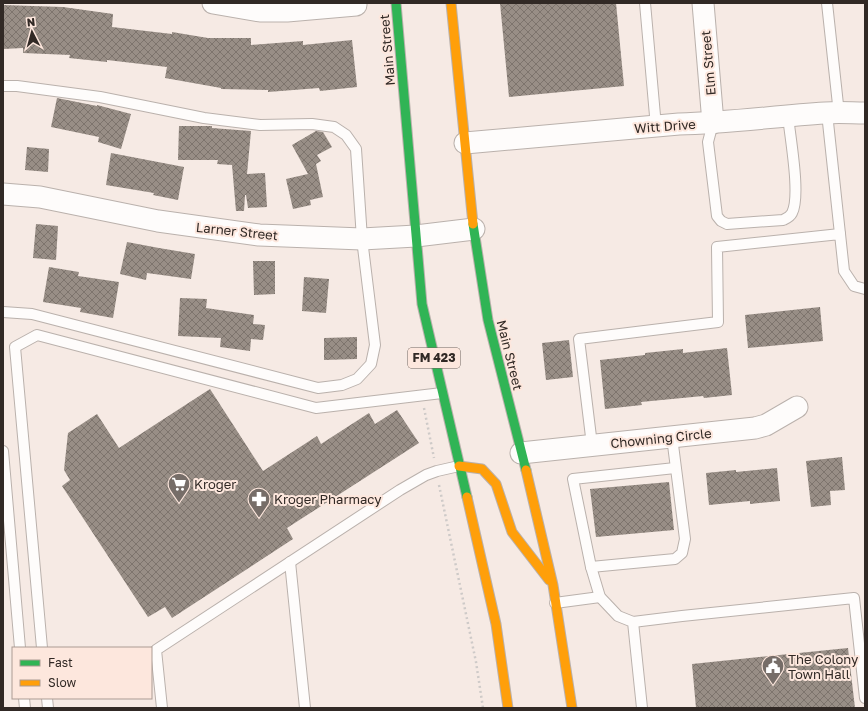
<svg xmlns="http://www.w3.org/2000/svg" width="868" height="711" font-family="'Golos Text',sans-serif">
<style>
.building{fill:url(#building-cross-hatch)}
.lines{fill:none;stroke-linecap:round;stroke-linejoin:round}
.lane-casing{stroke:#bab1ac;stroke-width:12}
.street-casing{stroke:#bab1ac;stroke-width:23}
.fast-casing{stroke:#bab1ac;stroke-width:11}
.slow-casing{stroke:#bab1ac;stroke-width:11}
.path{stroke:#cecac8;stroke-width:2.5;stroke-dasharray:2 3;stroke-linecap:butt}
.lane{stroke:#fefcfb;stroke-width:10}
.street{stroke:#fefcfb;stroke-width:21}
.fast{stroke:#30b455;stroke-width:9}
.slow{stroke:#ff9f0a;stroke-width:9}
.labels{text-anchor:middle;stroke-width:4;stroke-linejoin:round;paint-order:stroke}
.shield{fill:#fde7dd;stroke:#6e625c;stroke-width:1}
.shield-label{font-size:12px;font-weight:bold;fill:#312925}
.street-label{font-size:13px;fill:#312925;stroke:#fde7dd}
.poi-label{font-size:13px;fill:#312925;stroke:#fde7dd;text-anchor:start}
</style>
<defs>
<pattern id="building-cross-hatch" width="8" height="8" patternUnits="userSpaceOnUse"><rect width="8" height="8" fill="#988e86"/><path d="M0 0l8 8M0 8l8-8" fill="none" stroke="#7d746d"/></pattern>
</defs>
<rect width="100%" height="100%" fill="#f6eae4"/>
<g class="building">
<polygon points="500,3 616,3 624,86 509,97"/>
<polygon points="3,5 63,7 113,14 112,27 172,34 172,32 208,38 251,38 251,45 303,41 303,45 352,40 357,87 320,91 319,88 268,92 268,90 221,89 221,88 165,78 167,67 107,60 107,62 69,58 70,55 23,53 23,48 3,49"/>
<polygon points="57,98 97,106 97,105 131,114 121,149 98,142 99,137 51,127"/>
<polygon points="179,126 212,126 212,128 251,131 247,174 265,173 267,207 248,208 246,195 245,195 244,211 236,211 232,165 217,164 218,160 178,160"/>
<polygon points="316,131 323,132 332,147 317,155 321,161 316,164 323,197 310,200 311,205 293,209 286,179 308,174 292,145"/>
<polygon points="27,147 49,149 48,172 25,170"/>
<polygon points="111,153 184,167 178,200 153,195 154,193 106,185"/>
<polygon points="36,224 58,226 56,260 33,258"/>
<polygon points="127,242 159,248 195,254 191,279 147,273 146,280 120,274"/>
<polygon points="253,261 275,261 275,294 254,295"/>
<polygon points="49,267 79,272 78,276 119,282 113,318 80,312 81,308 43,302"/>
<polygon points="304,277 329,279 326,313 302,311"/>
<polygon points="180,298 207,299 206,308 254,315 253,324 265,325 263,340 251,339 250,351 220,347 221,338 178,336"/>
<polygon points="820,307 823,341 748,348 745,315"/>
<polygon points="357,337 357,359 324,360 324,338"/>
<polygon points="569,340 573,377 546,380 542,343"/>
<polygon points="727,348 732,395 704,398 703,396 641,402 642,405 605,409 600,360 645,355 645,353 683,349 683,353"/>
<polygon points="210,389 263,471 317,436 321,444 369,413 375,424 397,410 419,443 287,528 293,539 172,618 165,607 148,617 62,486 70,480 64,470 68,433 97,414 119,448"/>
<polygon points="842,457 845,490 830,491 831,505 811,507 806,461"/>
<polygon points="777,468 780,501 750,504 750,501 709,505 706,473 736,470 736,472"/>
<polygon points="669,482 674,530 596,537 590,489"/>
<polygon points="848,648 855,708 696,708 692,664"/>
</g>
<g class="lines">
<g class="lane-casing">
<g id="lane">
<polyline points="645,3 656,127"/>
<polyline points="827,3 839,114"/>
<polyline points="3,86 17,86 100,97 204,118 260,125 312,124 334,127 346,135 356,149 362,239 375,345 371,364 357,379 342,385 318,388 32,314 3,312"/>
<polyline points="827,113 840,234"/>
<path d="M713 123 708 142 717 216 721 221 727 224 783 220C787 218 790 217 792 213 801 196 790 137 788 116"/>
<polyline points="592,445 579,339 718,322 717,247 840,234 844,271 854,286 865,289"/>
<polyline points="3,451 20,648"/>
<polyline points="290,562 305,708"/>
<polyline points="591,567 675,559 682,553 685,539 672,437"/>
<polyline points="555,603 600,597"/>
<polyline points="633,622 682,616 854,598 865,698"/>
<polyline points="42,648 15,347 37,335 316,408 442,393"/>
<polyline points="24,698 25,708"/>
<polyline points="47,698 48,708"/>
<polyline points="162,708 156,650 400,490 426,475 437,471 459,466"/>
<polyline points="642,708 633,622 618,616 600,597 591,567 573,479 675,468"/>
</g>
</g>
<g class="street-casing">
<g id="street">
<polyline points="213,3 260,11 287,11 356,5"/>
<polyline points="703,3 713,123"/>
<path d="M465 143 679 124C728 123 776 116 825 113 838 112 852 113 865 113"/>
<polyline points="3,194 40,197 158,221 259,235 362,239 416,236 474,229"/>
<polyline points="521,453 755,428 766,425 797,407"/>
</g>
</g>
<g class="fast-casing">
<g id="fast">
<polyline points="396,3 422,304 467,497"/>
<polyline points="473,224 488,320 526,470"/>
</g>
</g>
<g class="slow-casing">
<g id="slow">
<polyline points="451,3 473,224"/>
<polyline points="459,466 482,469 496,484 512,532 549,580"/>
<polyline points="526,470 553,585 572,708"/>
<polyline points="467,497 496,624 508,708"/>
</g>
</g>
<g class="path">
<polyline points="424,408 434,458"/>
<polyline points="439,485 476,662 483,708"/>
</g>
<use href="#lane" class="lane"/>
<use href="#street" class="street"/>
<use href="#fast" class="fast"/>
<use href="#slow" class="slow"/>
</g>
<defs>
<g id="supermarket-pin" transform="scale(1.15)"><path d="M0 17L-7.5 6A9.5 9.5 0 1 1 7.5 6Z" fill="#766d68" stroke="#fde7dd"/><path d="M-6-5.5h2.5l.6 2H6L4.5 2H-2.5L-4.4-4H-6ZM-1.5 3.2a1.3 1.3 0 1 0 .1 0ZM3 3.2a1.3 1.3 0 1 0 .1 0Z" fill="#fff"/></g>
<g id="pharmacy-pin" transform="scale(1.15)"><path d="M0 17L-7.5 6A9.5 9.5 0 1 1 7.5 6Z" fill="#766d68" stroke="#fde7dd"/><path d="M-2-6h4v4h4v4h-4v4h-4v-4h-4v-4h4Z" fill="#fff"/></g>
<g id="civic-pin" transform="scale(1.15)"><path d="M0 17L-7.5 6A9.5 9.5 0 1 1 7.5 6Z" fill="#766d68" stroke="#fde7dd"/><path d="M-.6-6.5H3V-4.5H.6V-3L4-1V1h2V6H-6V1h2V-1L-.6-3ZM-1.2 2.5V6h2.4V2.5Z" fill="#fff"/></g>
</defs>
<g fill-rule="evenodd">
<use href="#supermarket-pin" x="179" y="484"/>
<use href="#pharmacy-pin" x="259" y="499"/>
<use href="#civic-pin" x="773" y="666"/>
</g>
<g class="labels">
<rect class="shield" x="408" y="348" width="52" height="20" rx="3"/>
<g class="shield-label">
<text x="434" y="362">FM 423</text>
</g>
<g class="street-label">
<text transform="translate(387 50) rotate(-95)" y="5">Main Street</text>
<text transform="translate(708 63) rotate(-95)" y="5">Elm Street</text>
<text transform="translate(665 126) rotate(-4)" y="5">Witt Drive</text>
<text transform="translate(237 231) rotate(6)" y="5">Larner Street</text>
<text transform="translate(510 355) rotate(76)" y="5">Main Street</text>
<text transform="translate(661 438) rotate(-6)" y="5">Chowning Circle</text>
</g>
<g class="poi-label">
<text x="194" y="489">Kroger</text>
<text x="274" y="504">Kroger Pharmacy</text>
<text x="788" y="664">The Colony<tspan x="788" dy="15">Town Hall</tspan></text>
</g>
</g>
<rect width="868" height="711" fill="none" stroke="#312925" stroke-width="8"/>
<rect x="12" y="647" width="140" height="52" fill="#fde7dd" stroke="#ab9b93"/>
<rect x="20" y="660" width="20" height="6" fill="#30b455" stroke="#ab9b93"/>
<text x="48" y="667" font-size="12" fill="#312925">Fast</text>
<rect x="20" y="680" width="20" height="6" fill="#ff9f0a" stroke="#ab9b93"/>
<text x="48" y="687" font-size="12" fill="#312925">Slow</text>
<g transform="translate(32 32) rotate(354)" stroke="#fde7dd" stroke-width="3" paint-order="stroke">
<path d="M0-3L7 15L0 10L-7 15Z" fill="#312925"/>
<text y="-6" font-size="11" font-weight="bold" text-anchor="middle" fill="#312925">N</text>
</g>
</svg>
